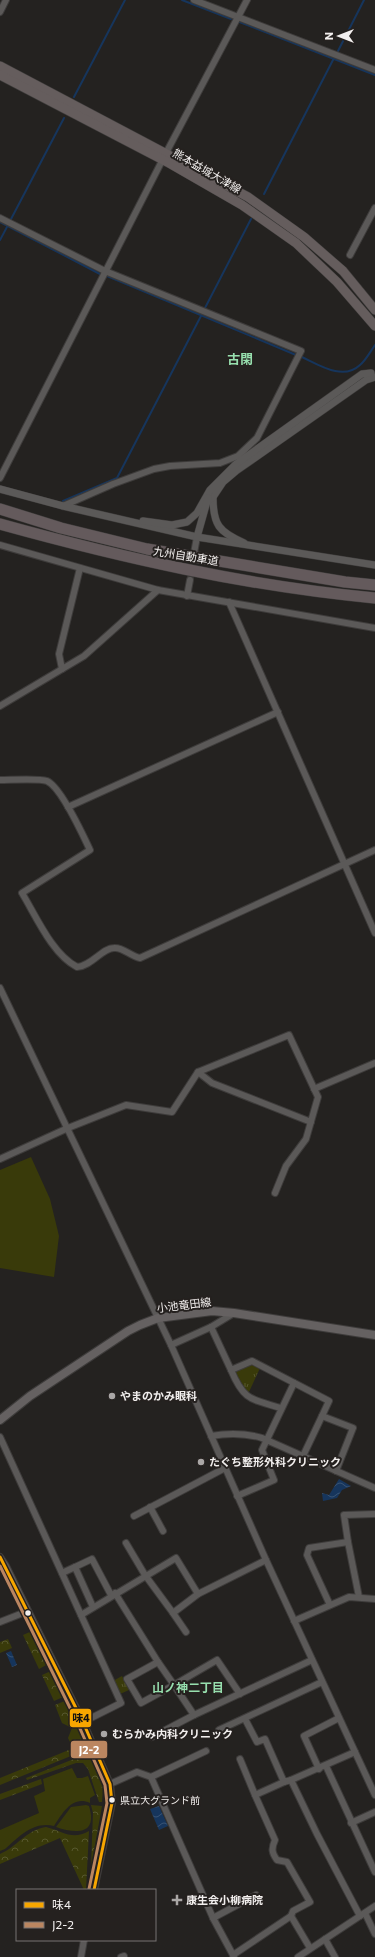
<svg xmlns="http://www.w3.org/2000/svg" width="375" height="1957" font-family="Commissioner,'Noto Sans JP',sans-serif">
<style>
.green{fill:#393a0a}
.forest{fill:url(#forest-crowns)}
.park{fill:url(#park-tufts)}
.water{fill:url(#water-waves)}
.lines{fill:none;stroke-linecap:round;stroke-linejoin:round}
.stream{stroke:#16355c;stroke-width:2}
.minor-tunnel{stroke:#43413f;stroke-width:6;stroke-dasharray:6 3;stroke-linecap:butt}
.minor-casing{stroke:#3e3c3b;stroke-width:8}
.tertiary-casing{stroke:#3e3c3b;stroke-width:8}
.secondary-casing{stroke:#3e3c3b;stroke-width:10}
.primary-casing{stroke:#3e3c3b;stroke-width:10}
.motorway-casing{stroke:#3e3c3b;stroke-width:12}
.minor{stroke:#5b5958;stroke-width:6}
.tertiary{stroke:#5b5958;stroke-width:7}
.secondary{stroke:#656161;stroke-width:8}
.primary{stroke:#655d5d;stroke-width:9}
.motorway{stroke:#645a5c;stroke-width:11}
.bus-1-casing{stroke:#25211f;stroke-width:6}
.bus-2-casing{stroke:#25211f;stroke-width:6}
.bus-1{stroke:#f7a600;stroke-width:3}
.bus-2{stroke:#bb8660;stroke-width:3}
.poi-dot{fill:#aaa7a6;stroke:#25211f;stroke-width:1.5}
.bus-dot{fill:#f2efee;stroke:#25211f;stroke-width:1.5}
.labels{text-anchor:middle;stroke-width:4;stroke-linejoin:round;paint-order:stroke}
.bus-label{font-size:10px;fill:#f2efee;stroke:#25211f;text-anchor:start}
.street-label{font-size:11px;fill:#f2efee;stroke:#25211f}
.poi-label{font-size:11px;font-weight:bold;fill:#f2efee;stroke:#25211f;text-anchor:start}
.neighbourhood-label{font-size:12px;font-weight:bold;fill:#97dfae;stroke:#25211f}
.quarter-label{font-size:13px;font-weight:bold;fill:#97dfae;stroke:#25211f}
.line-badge{stroke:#25211f;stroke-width:1.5}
.badge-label{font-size:11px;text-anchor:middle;font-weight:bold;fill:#fff}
.pale-badge-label{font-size:11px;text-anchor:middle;font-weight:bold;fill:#111}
</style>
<defs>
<pattern id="forest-crowns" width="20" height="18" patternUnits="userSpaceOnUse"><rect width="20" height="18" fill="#393a0a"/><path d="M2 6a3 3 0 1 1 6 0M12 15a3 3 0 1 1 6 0" fill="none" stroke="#56572e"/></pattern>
<pattern id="park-tufts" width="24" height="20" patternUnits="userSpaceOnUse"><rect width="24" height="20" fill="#393a0a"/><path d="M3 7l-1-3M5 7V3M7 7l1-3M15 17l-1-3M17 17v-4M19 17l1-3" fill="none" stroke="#56572e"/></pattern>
<pattern id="water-waves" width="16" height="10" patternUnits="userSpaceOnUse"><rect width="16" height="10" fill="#16355c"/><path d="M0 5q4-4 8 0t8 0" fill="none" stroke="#385374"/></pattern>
</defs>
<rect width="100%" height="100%" fill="#242220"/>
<g class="green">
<polygon points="31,1157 50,1199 59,1236 54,1277 0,1268 0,1170"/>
<path d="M72 1768 77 1778H82L88 1776 95 1795 90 1798V1803C72 1795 62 1814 54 1826 33 1821 19 1837 5 1849L0 1851V1830L39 1813 34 1796 45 1791 43 1779Z"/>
<path d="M86 1805 89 1806C98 1835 76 1834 56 1827L71 1807Z"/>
</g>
<g class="forest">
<polygon points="32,1631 48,1664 39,1669 23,1635"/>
<polygon points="8,1639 12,1648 0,1653 0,1642"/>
<polygon points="51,1671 63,1697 54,1701 42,1675"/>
<polygon points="67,1700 85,1741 72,1746 68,1738 72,1728 62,1723 55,1705"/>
<polygon points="86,1743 88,1749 0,1785 0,1778"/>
<polygon points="89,1753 103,1787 102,1802 99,1802 88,1769 83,1763 76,1763 27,1780 26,1778"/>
<polygon points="41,1779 42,1784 0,1800 0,1794"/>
<polygon points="91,1805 102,1806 91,1867 93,1813"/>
<path d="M46 1827C63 1831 72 1841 89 1831L86 1890H84L60 1838 0 1864V1854C17 1847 26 1830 46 1827Z"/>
</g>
<g class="park">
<polygon points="251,1364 260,1368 248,1394 241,1389 235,1374 237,1370"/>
<polygon points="122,1676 129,1690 120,1694 113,1681"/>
</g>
<g class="water">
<polygon points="339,1479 351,1486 342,1490 337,1498 323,1501 322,1493 329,1495"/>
<polygon points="11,1651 17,1665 12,1667 6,1653"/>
<polygon points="159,1806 168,1826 159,1830 150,1809"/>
</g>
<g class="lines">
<g class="stream">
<polyline points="182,0 231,19"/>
<polyline points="237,21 375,75"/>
<polyline points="338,51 364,0"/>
<polyline points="74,97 125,0"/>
<polyline points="264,194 334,58"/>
<polyline points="10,221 64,118"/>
<polyline points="0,222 100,274"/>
<polyline points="0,240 8,225"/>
<polyline points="107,276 296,355"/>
<polyline points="205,308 251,219"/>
<path d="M302 357C319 365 343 381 360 365 366 360 370 352 375 345"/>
<polyline points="63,501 117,478 202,314"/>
</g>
<polyline class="minor-tunnel" points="190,580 194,554"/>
<g class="minor-casing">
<g id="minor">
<polyline points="194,0 375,70"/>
<polyline points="0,12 6,0"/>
<polyline points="0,218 105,271 301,351 257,438 238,456 220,463 170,466 154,469 113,484 63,506"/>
<polyline points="350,255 375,208"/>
<polyline points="0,478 166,153 247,0"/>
<polyline points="0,545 158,590 375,628"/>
<polyline points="194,553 197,537"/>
<polyline points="187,596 190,580"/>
<polyline points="229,602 375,933"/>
<polyline points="62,669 59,654 80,568"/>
<polyline points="0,706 84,656 158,590"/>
<path d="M0 780C10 780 39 778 47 781 61 787 83 835 90 850L22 893C36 916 52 954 77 967 92 966 102 948 114 948 123 947 130 956 140 958L375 850"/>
<polyline points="68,807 278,712"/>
<polyline points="0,988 171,1345 266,1560 375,1795"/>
<polyline points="198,1072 212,1083 311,1122"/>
<polyline points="314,1089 375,1063"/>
<polyline points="0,1159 68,1128 126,1105 172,1112 198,1072 289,1035 318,1097 306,1139 286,1166 275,1193"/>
<polyline points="211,1327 231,1370 252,1361 329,1401 322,1416 353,1428 336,1471"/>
<polyline points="171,1345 211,1327 234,1313"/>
<path d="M231 1370C244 1401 251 1399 281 1408"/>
<path d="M211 1436C228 1433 245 1433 262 1438L375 1488"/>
<polyline points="0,1437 121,1703 83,1722"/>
<polyline points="303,1456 322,1416"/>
<polyline points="237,1496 274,1480 262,1450 294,1383"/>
<polyline points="150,1507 163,1531"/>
<polyline points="134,1516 225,1468"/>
<polyline points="348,1542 359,1597"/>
<polyline points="126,1543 145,1575 173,1613 198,1594"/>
<polyline points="0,1557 6,1566 83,1722 110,1784 112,1803 94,1890"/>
<polyline points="75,1567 92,1559 111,1595"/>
<polyline points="62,1573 75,1567 93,1607"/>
<polyline points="115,1593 158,1662 127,1679 141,1703 174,1685 194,1715 152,1737"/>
<polyline points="330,1605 307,1555 309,1548 348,1542 344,1515 375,1514"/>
<polyline points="173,1613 186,1632"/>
<polyline points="81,1615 176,1558 198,1594 266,1560"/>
<polyline points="294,1621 349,1597 375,1599"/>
<polyline points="0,1622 28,1611"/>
<polyline points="158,1662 174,1685 217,1660 240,1694"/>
<polyline points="194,1715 312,1660"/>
<polyline points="245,1719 257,1742 265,1739 284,1782 291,1780 317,1834 360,1916"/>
<polyline points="219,1730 322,1682"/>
<polyline points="240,1759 255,1795"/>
<polyline points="326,1766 375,1872"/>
<polyline points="319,1769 304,1736 339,1718"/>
<polyline points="151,1777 213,1918 233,1955"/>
<polyline points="291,1780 355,1752"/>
<polyline points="110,1784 137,1772 151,1777 206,1751"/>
<polyline points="351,1823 375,1812"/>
<polyline points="365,1913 375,1934"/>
<polyline points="291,1916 310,1948"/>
<polyline points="213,1918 256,1895"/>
<polyline points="325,1939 335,1957"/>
<polyline points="81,1957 84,1940"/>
<polyline points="121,1957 124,1956"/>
<path d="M234 1957 233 1955 291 1916 293 1911 310 1902 287 1862 277 1860C272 1853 271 1849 275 1840L255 1795 284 1782"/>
<polyline points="298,1957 375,1906"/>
</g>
</g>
<g class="tertiary-casing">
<g id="tertiary">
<polyline points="0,489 63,506 197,537 375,565"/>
<path d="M213 497C213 525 219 532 244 543"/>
<polyline points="208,501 213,497 223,482 236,471 366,380 375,377"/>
<polyline points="143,521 172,525 187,522 197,513 210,490 236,464 362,374 371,373"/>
<polyline points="197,537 208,498"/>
</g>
</g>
<g class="secondary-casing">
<polyline id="secondary" points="0,1420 30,1396 128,1331 140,1325 158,1318 212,1311 234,1313 375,1335"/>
</g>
<g class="primary-casing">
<g id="primary">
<polyline points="0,66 248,197 304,237 343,271 375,310"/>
<polyline points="0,75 169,163 242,205 296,243 337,282 375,326"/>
</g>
</g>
<g class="motorway-casing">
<g id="motorway">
<polyline points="0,509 61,528 147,549 345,582 375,585"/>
<path d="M0 524C123 558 247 586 375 598"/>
</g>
</g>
<use href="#minor" class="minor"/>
<use href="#tertiary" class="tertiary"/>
<use href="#secondary" class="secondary"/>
<use href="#primary" class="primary"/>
<use href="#motorway" class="motorway"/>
<g class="bus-1-casing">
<polyline id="bus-1" points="0,1557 83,1722 110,1784 112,1803 94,1890"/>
</g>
<g class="bus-2-casing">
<polyline id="bus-2" points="0,1566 78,1724 105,1785 107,1803 89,1889"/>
</g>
<use href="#bus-1" class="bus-1"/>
<use href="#bus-2" class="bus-2"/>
</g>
<g class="poi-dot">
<circle cx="112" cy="1396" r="4"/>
<circle cx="201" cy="1462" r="4"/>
<circle cx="104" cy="1734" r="4"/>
<path d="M175 1894h4v4h4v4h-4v4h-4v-4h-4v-4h4z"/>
</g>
<g class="bus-dot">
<circle cx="28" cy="1613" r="3.5"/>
<circle cx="112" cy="1800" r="3.5"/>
</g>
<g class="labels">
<g class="bus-label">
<text x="120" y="1804">県立大グランド前</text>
</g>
<g class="street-label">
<text transform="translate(207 171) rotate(30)" y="4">熊本益城大津線</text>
<text transform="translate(186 556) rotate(9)" y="4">九州自動車道</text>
<text transform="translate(184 1305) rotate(-7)" y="4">小池竜田線</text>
</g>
<g class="poi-label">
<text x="120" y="1400">やまのかみ眼科</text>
<text x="209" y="1466">たぐち整形外科クリニック</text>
<text x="112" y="1738">むらかみ内科クリニック</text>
<text x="186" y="1904">康生会小柳病院</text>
</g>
<g class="neighbourhood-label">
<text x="188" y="1692">山ノ神二丁目</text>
</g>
<g class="quarter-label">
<text x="240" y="364">古閑</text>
</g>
</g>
<g class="line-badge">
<rect x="69" y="1708" width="23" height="20" rx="4" fill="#f7a600"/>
<rect x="70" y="1740" width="38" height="19" rx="4" fill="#bb8660"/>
</g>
<g class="badge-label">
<text x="89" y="1754">J2-2</text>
</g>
<g class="pale-badge-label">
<text x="81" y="1722">味4</text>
</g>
<rect x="16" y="1889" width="140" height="52" fill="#25211f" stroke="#777372"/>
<rect x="24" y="1902" width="20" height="6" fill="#f7a600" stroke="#777372"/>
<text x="52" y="1909" font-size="12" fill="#f2efee">味4</text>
<rect x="24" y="1922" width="20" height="6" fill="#bb8660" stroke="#777372"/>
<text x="52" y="1929" font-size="12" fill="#f2efee">J2-2</text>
<g transform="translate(339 36) rotate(270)" stroke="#25211f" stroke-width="3" paint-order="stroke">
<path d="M0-3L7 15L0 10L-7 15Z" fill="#f2efee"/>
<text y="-6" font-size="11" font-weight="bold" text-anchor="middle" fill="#f2efee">N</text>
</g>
</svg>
